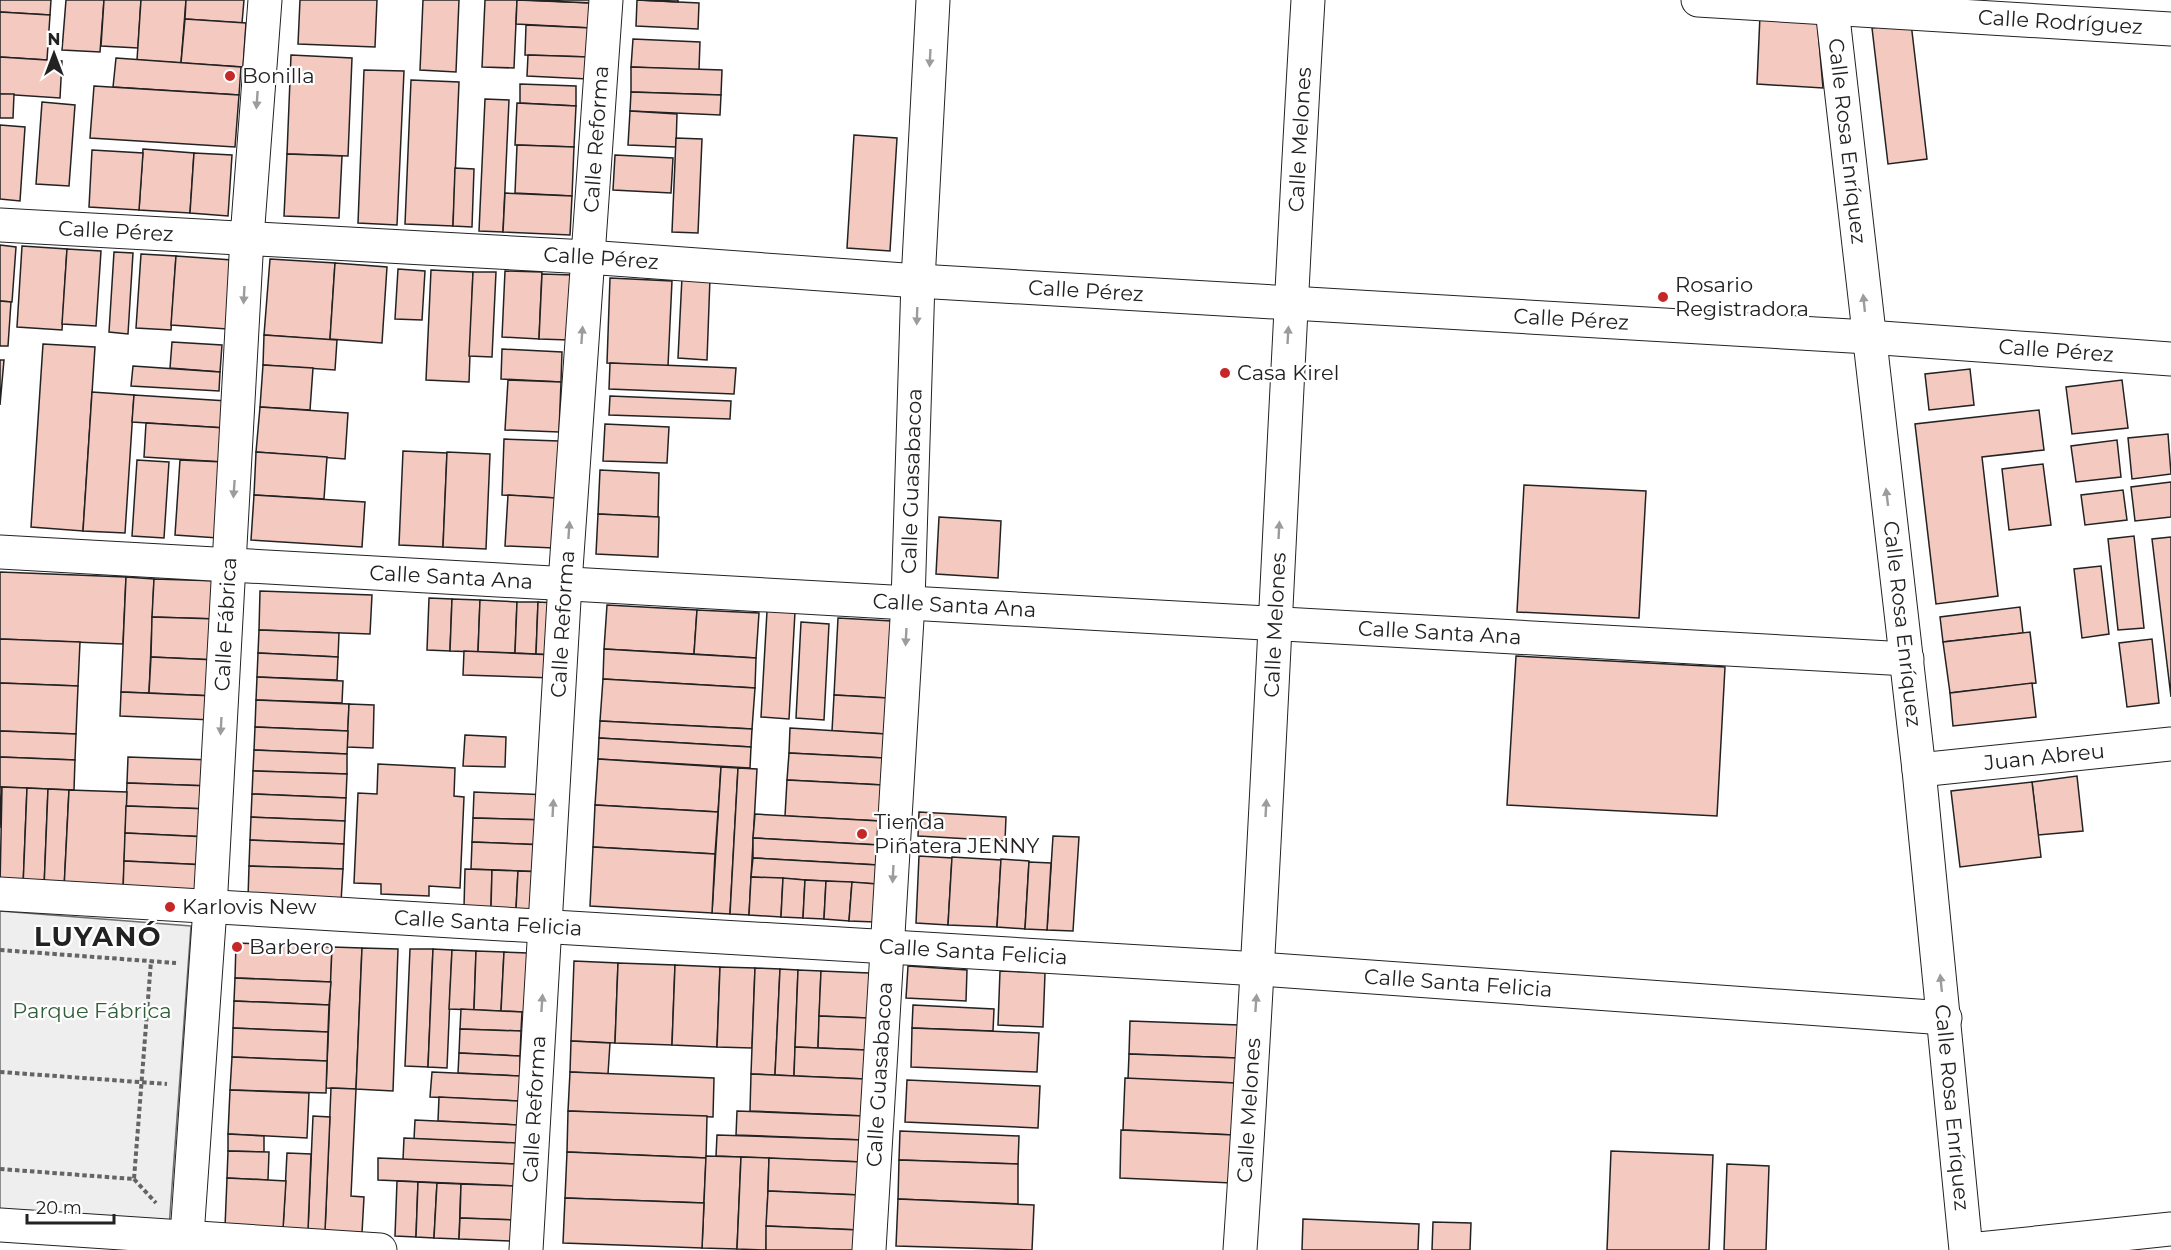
<svg xmlns="http://www.w3.org/2000/svg" width="2171" height="1250" font-family="Montserrat,sans-serif">
<style>
.green{fill:#eee;stroke:#6f6f6f;stroke-width:1.5}
.building{fill:#f3c9c0;stroke:#222;stroke-width:1.5}
.lines{fill:none;stroke-linecap:round;stroke-linejoin:round}
.minor-casing{stroke:#222;stroke-width:35}
.path{stroke:#646464;stroke-width:4;stroke-dasharray:4.5 3;stroke-linecap:butt}
.minor{stroke:#fff;stroke-width:33}
.oneway{fill:#9c9c9c}
.poi-dot{fill:#c62828;stroke:#fff;stroke-width:2}
.labels{text-anchor:middle;stroke-width:4.5;stroke-linejoin:round;paint-order:stroke}
.street-label{font-size:21px;fill:#222;stroke:#fff}
.poi-label{font-size:21px;fill:#222;stroke:#fff;text-anchor:start}
.park-label{font-size:21px;fill:#2f5e38;stroke:#fff}
.district-label{font-size:27px;font-weight:bold;letter-spacing:1.5px;fill:#222;stroke:#fff}
</style>
<rect width="100%" height="100%" fill="#fff"/>
<polygon class="green" points="0,911 191,926 169,1228 0,1215"/>
<g class="building">
<polygon points="0,0 51,0 50,15 0,12"/>
<polygon points="66,0 104,0 100,52 62,50"/>
<polygon points="104,0 141,0 138,48 101,46"/>
<polygon points="141,0 186,0 181,63 137,60"/>
<polygon points="186,0 244,0 242,23 185,19"/>
<polygon points="300,0 377,0 375,47 298,44"/>
<polygon points="423,0 459,0 456,72 420,70"/>
<polygon points="485,0 517,0 514,68 482,67"/>
<polygon points="517,0 592,3 591,28 516,24"/>
<polygon points="526,0 592,0 592,3"/>
<polygon points="637,0 699,3 698,29 636,26"/>
<polygon points="638,0 678,0 678,2"/>
<polygon points="0,12 50,15 47,60 0,57"/>
<polygon points="1760,15 1817,18 1823,88 1757,84"/>
<polygon points="185,19 246,23 243,67 181,63"/>
<polygon points="1911,23 1927,159 1888,164 1872,28"/>
<polygon points="526,25 591,28 589,57 525,55"/>
<polygon points="633,39 700,42 699,70 631,67"/>
<polygon points="291,55 352,58 348,156 287,154"/>
<polygon points="528,55 589,57 588,79 527,76"/>
<polygon points="0,57 62,61 60,98 0,94"/>
<polygon points="116,58 241,67 239,95 113,87"/>
<polygon points="631,67 722,70 721,95 631,92"/>
<polygon points="364,70 404,71 397,225 358,223"/>
<polygon points="411,80 459,82 453,226 405,224"/>
<polygon points="520,84 576,86 576,106 520,103"/>
<polygon points="94,86 239,95 235,147 90,138"/>
<polygon points="631,92 721,95 720,115 630,111"/>
<polygon points="0,94 14,94 13,118 0,118"/>
<polygon points="485,99 509,100 503,232 479,231"/>
<polygon points="42,102 75,105 69,186 36,184"/>
<polygon points="517,103 576,106 574,147 515,145"/>
<polygon points="630,111 677,114 676,147 628,145"/>
<polygon points="0,125 25,127 20,201 0,199"/>
<polygon points="854,135 897,138 890,251 847,248"/>
<polygon points="676,138 702,139 698,233 672,232"/>
<polygon points="517,145 574,147 572,196 515,193"/>
<polygon points="143,149 194,153 190,213 139,210"/>
<polygon points="92,150 143,153 139,210 89,207"/>
<polygon points="194,153 232,155 228,216 190,213"/>
<polygon points="287,154 342,156 339,218 284,216"/>
<polygon points="615,155 673,158 671,193 613,190"/>
<polygon points="455,168 474,169 472,227 453,226"/>
<polygon points="505,193 572,196 570,235 503,232"/>
<polygon points="0,245 16,247 12,302 0,301"/>
<polygon points="22,246 67,249 62,330 17,327"/>
<polygon points="67,249 101,251 96,326 62,324"/>
<polygon points="114,252 133,253 128,334 109,332"/>
<polygon points="141,254 176,256 171,330 136,328"/>
<polygon points="176,256 232,260 227,329 171,325"/>
<polygon points="270,259 335,263 330,340 264,335"/>
<polygon points="335,263 387,267 382,343 330,339"/>
<polygon points="398,269 425,271 422,320 395,319"/>
<polygon points="431,270 473,272 469,382 426,380"/>
<polygon points="505,271 542,272 539,339 502,337"/>
<polygon points="473,272 496,272 492,357 469,356"/>
<polygon points="542,274 572,275 569,340 539,339"/>
<polygon points="682,277 710,278 707,360 678,358"/>
<polygon points="610,278 672,281 668,366 607,363"/>
<polygon points="0,301 11,302 8,346 0,346"/>
<polygon points="264,335 337,340 335,370 263,365"/>
<polygon points="172,342 222,345 220,372 170,368"/>
<polygon points="43,344 95,347 83,531 31,527"/>
<polygon points="502,349 562,352 561,382 501,379"/>
<polygon points="0,360 4,360 0,405"/>
<polygon points="610,363 736,368 734,394 609,389"/>
<polygon points="263,365 313,368 310,410 260,407"/>
<polygon points="133,366 220,372 219,391 131,386"/>
<polygon points="1970,369 1974,405 1929,410 1925,374"/>
<polygon points="508,380 561,382 559,432 505,430"/>
<polygon points="2122,380 2128,428 2072,434 2066,387"/>
<polygon points="92,392 134,395 125,533 83,531"/>
<polygon points="134,395 227,401 225,428 132,422"/>
<polygon points="610,396 731,401 730,419 609,415"/>
<polygon points="260,407 348,413 345,459 256,452"/>
<polygon points="2039,410 2044,450 1982,457 1998,596 1936,604 1915,424"/>
<polygon points="146,423 225,428 223,462 144,457"/>
<polygon points="605,424 669,427 667,463 603,461"/>
<polygon points="2168,434 2171,474 2132,479 2128,438"/>
<polygon points="504,439 559,441 556,498 502,495"/>
<polygon points="2117,440 2121,477 2076,482 2071,446"/>
<polygon points="403,451 447,453 443,547 399,545"/>
<polygon points="256,452 327,457 324,499 254,495"/>
<polygon points="447,452 490,454 486,549 443,547"/>
<polygon points="137,460 169,462 164,538 132,536"/>
<polygon points="180,460 223,462 218,538 175,535"/>
<polygon points="2043,464 2051,525 2009,530 2002,469"/>
<polygon points="600,470 659,473 658,517 598,514"/>
<polygon points="2171,482 2171,517 2135,521 2131,487"/>
<polygon points="1524,485 1646,491 1639,618 1517,612"/>
<polygon points="2123,490 2127,520 2085,525 2081,495"/>
<polygon points="254,495 365,502 362,547 251,540"/>
<polygon points="508,495 556,498 554,548 505,546"/>
<polygon points="598,514 659,517 658,557 596,554"/>
<polygon points="939,517 1001,521 998,578 936,574"/>
<polygon points="2134,536 2144,628 2118,630 2108,539"/>
<polygon points="2171,537 2171,697 2152,539"/>
<polygon points="2101,566 2109,634 2082,638 2074,569"/>
<polygon points="0,572 126,577 123,644 0,639"/>
<polygon points="126,577 154,579 149,693 121,692"/>
<polygon points="154,579 219,581 217,619 152,617"/>
<polygon points="260,591 372,595 370,634 259,630"/>
<polygon points="429,598 452,599 450,651 427,650"/>
<polygon points="452,599 480,600 478,652 450,651"/>
<polygon points="480,600 517,602 515,653 478,652"/>
<polygon points="517,602 538,602 536,654 515,653"/>
<polygon points="538,602 556,603 555,655 536,654"/>
<polygon points="607,605 697,610 694,654 604,649"/>
<polygon points="2020,607 2023,633 1943,642 1940,617"/>
<polygon points="697,610 759,613 756,658 694,654"/>
<polygon points="767,611 795,612 789,719 761,717"/>
<polygon points="152,617 217,619 216,660 151,657"/>
<polygon points="838,618 892,621 888,698 834,695"/>
<polygon points="801,622 829,624 824,720 796,718"/>
<polygon points="259,630 339,633 338,657 258,653"/>
<polygon points="2030,632 2036,683 1950,693 1943,642"/>
<polygon points="0,639 80,642 78,686 0,683"/>
<polygon points="2152,639 2159,703 2127,707 2119,643"/>
<polygon points="604,649 756,658 755,688 603,679"/>
<polygon points="464,651 555,655 553,678 463,675"/>
<polygon points="258,653 338,657 337,680 257,677"/>
<polygon points="1516,656 1725,667 1717,816 1507,805"/>
<polygon points="151,657 216,660 214,696 149,693"/>
<polygon points="257,677 343,681 342,703 256,700"/>
<polygon points="603,679 755,688 752,729 600,721"/>
<polygon points="0,683 78,686 76,734 0,731"/>
<polygon points="2032,683 2036,717 1953,726 1950,693"/>
<polygon points="121,692 214,696 213,720 120,716"/>
<polygon points="834,695 888,698 886,734 832,731"/>
<polygon points="256,700 349,704 348,731 255,727"/>
<polygon points="349,704 374,705 373,748 347,747"/>
<polygon points="600,721 752,729 751,747 599,738"/>
<polygon points="255,727 348,731 347,754 254,750"/>
<polygon points="790,728 886,734 884,758 789,753"/>
<polygon points="0,731 76,734 75,760 0,757"/>
<polygon points="465,735 506,737 505,767 463,766"/>
<polygon points="599,738 751,747 750,768 598,759"/>
<polygon points="254,750 347,754 347,774 253,771"/>
<polygon points="789,753 884,758 883,785 787,780"/>
<polygon points="0,757 75,760 74,790 0,787"/>
<polygon points="128,757 212,760 210,786 127,783"/>
<polygon points="598,759 721,767 718,812 595,805"/>
<polygon points="378,764 455,768 454,796 464,797 460,888 429,886 429,896 381,894 381,884 354,883 358,793 377,794"/>
<polygon points="721,767 738,768 730,914 712,913"/>
<polygon points="738,768 757,769 749,915 730,914"/>
<polygon points="253,771 347,774 346,798 252,794"/>
<polygon points="2077,776 2083,831 2038,835 2032,782"/>
<polygon points="787,780 883,785 880,821 785,816"/>
<polygon points="2032,782 2041,857 1960,867 1951,791"/>
<polygon points="127,783 210,786 209,809 126,806"/>
<polygon points="0,787 2,787 0,828"/>
<polygon points="2,787 27,788 23,887 0,886"/>
<polygon points="27,788 48,789 44,888 23,887"/>
<polygon points="48,789 69,790 64,889 44,888"/>
<polygon points="69,790 127,792 123,891 64,889"/>
<polygon points="474,792 549,795 548,820 473,818"/>
<polygon points="252,794 346,798 345,821 251,817"/>
<polygon points="595,805 718,812 715,854 593,847"/>
<polygon points="126,806 209,809 208,837 125,833"/>
<polygon points="919,812 1006,817 1005,841 918,836"/>
<polygon points="755,814 880,821 879,845 753,838"/>
<polygon points="251,817 345,821 344,844 250,840"/>
<polygon points="473,818 548,820 547,845 472,842"/>
<polygon points="125,833 208,837 207,865 124,861"/>
<polygon points="1053,836 1079,837 1073,931 1047,930"/>
<polygon points="753,838 879,845 878,865 753,858"/>
<polygon points="250,840 344,844 343,869 249,866"/>
<polygon points="472,842 547,845 546,872 471,869"/>
<polygon points="593,847 715,854 712,913 590,906"/>
<polygon points="919,856 952,858 948,925 916,923"/>
<polygon points="952,857 1001,860 997,927 948,925"/>
<polygon points="753,858 878,865 877,884 751,877"/>
<polygon points="1001,859 1029,861 1025,929 997,927"/>
<polygon points="124,861 207,865 206,894 123,891"/>
<polygon points="1029,862 1051,863 1047,930 1025,929"/>
<polygon points="249,866 343,869 341,902 248,898"/>
<polygon points="465,869 492,870 491,908 464,907"/>
<polygon points="492,870 518,871 516,909 491,908"/>
<polygon points="518,871 546,872 544,910 516,909"/>
<polygon points="751,877 783,878 781,917 749,915"/>
<polygon points="783,878 805,880 803,918 781,917"/>
<polygon points="805,880 826,881 824,919 803,918"/>
<polygon points="826,881 852,882 849,921 824,919"/>
<polygon points="852,882 877,884 875,922 849,921"/>
<polygon points="236,943 332,947 331,982 235,978"/>
<polygon points="332,947 362,948 356,1089 326,1088"/>
<polygon points="362,948 398,949 393,1091 356,1089"/>
<polygon points="410,949 433,949 428,1067 405,1066"/>
<polygon points="433,949 452,950 447,1068 428,1067"/>
<polygon points="452,950 476,951 474,1010 449,1009"/>
<polygon points="476,951 504,952 501,1011 474,1010"/>
<polygon points="504,952 528,953 525,1012 501,1011"/>
<polygon points="574,961 618,963 615,1043 571,1041"/>
<polygon points="618,963 675,965 672,1045 615,1043"/>
<polygon points="675,965 720,967 717,1047 672,1045"/>
<polygon points="908,966 967,970 966,1001 906,998"/>
<polygon points="720,967 755,968 752,1048 717,1047"/>
<polygon points="755,968 780,969 775,1075 751,1074"/>
<polygon points="780,969 798,970 794,1076 775,1075"/>
<polygon points="798,970 821,971 818,1048 795,1047"/>
<polygon points="821,971 869,973 868,1018 819,1016"/>
<polygon points="1000,971 1045,973 1043,1027 998,1025"/>
<polygon points="235,978 331,982 329,1005 234,1001"/>
<polygon points="234,1001 329,1005 328,1032 233,1028"/>
<polygon points="913,1005 994,1009 993,1031 912,1028"/>
<polygon points="461,1009 522,1012 521,1031 460,1029"/>
<polygon points="819,1016 868,1018 866,1050 818,1048"/>
<polygon points="1130,1021 1239,1025 1237,1058 1129,1054"/>
<polygon points="233,1028 328,1032 327,1061 232,1057"/>
<polygon points="912,1028 1039,1033 1037,1072 911,1067"/>
<polygon points="460,1029 521,1031 520,1056 459,1053"/>
<polygon points="571,1041 610,1043 608,1074 570,1072"/>
<polygon points="795,1047 866,1050 865,1079 794,1076"/>
<polygon points="459,1053 520,1056 520,1076 458,1073"/>
<polygon points="1129,1054 1237,1058 1236,1083 1128,1079"/>
<polygon points="232,1057 327,1061 326,1093 230,1090"/>
<polygon points="432,1072 520,1076 519,1101 430,1097"/>
<polygon points="570,1072 714,1078 713,1117 568,1111"/>
<polygon points="751,1074 865,1079 864,1116 750,1111"/>
<polygon points="1125,1078 1236,1083 1234,1135 1123,1130"/>
<polygon points="907,1080 1040,1086 1038,1128 905,1122"/>
<polygon points="331,1088 356,1089 351,1196 364,1197 362,1233 325,1231"/>
<polygon points="230,1090 309,1093 307,1138 228,1134"/>
<polygon points="439,1097 519,1101 518,1125 438,1121"/>
<polygon points="568,1111 707,1116 706,1158 567,1152"/>
<polygon points="737,1111 864,1116 863,1140 736,1135"/>
<polygon points="313,1116 330,1117 325,1231 308,1230"/>
<polygon points="415,1120 518,1125 517,1143 414,1139"/>
<polygon points="1121,1130 1234,1135 1232,1183 1120,1178"/>
<polygon points="900,1131 1019,1136 1018,1164 899,1160"/>
<polygon points="228,1134 264,1136 264,1152 228,1151"/>
<polygon points="717,1135 863,1140 862,1162 716,1156"/>
<polygon points="404,1138 517,1143 516,1164 403,1160"/>
<polygon points="228,1151 269,1152 268,1180 227,1178"/>
<polygon points="1611,1151 1713,1155 1709,1250 1607,1250"/>
<polygon points="567,1152 706,1158 704,1203 565,1198"/>
<polygon points="287,1153 311,1154 308,1230 283,1229"/>
<polygon points="706,1156 741,1157 737,1249 702,1248"/>
<polygon points="741,1157 769,1158 766,1250 737,1249"/>
<polygon points="378,1158 516,1164 515,1186 378,1180"/>
<polygon points="769,1158 862,1162 860,1195 768,1191"/>
<polygon points="899,1160 1018,1164 1018,1204 898,1199"/>
<polygon points="1727,1164 1769,1166 1766,1250 1724,1250"/>
<polygon points="227,1178 286,1181 283,1229 225,1227"/>
<polygon points="397,1181 418,1182 416,1237 395,1236"/>
<polygon points="418,1182 437,1183 434,1238 416,1237"/>
<polygon points="437,1183 461,1184 459,1239 434,1238"/>
<polygon points="461,1184 515,1186 514,1220 460,1218"/>
<polygon points="768,1191 860,1195 859,1230 766,1226"/>
<polygon points="565,1198 704,1203 702,1248 563,1243"/>
<polygon points="898,1199 1034,1205 1032,1250 896,1246"/>
<polygon points="460,1218 514,1220 513,1241 459,1239"/>
<polygon points="1303,1219 1419,1224 1418,1250 1302,1250"/>
<polygon points="1433,1222 1471,1223 1470,1250 1432,1250"/>
<polygon points="766,1226 859,1230 858,1250 766,1250"/>
</g>
<g class="lines">
<g class="minor-casing">
<g id="minor">
<path id="s1" d="M1698 0 2171 29"/>
<path id="s2" d="M1831 0 1919 770 1966 1250"/>
<path id="s3" d="M0 225 587 257 918 281 1868 337 2171 359"/>
<path id="s4" d="M0 552 1907 659"/>
<path id="s5" d="M1919 770 2171 744"/>
<path id="s6" d="M0 894 1259 969 1945 1018"/>
<polyline points="0,1225 380,1250"/>
<path id="s7" d="M186 1250 210 908 247 238 265 0"/>
<path id="s8" d="M526 1250 565 583 606 0"/>
<path id="s9" d="M869 1250 908 602 918 281 933 0"/>
<path id="s10" d="M1240 1250C1268 834 1283 417 1308 0"/>
<polyline points="1969,1250 2171,1229"/>
</g>
</g>
<g class="path">
<polyline points="0,950 176,963"/>
<polyline points="0,1072 167,1084"/>
<polyline points="0,1169 134,1179 151,961"/>
<polyline points="134,1179 156,1203"/>
</g>
<use href="#minor" class="minor"/>
</g>
<defs><path id="oneway-solid" d="M-6-.8H1V-3.2L6.5 0L1 3.2V.8H-6Z" transform="scale(1.5)"/></defs>
<g class="oneway">
<use href="#oneway-solid" transform="translate(930 58) rotate(93)"/>
<use href="#oneway-solid" transform="translate(257 100) rotate(94)"/>
<use href="#oneway-solid" transform="translate(244 295) rotate(93)"/>
<use href="#oneway-solid" transform="translate(1864 303) rotate(-96)"/>
<use href="#oneway-solid" transform="translate(917 316) rotate(92)"/>
<use href="#oneway-solid" transform="translate(582 335) rotate(-86)"/>
<use href="#oneway-solid" transform="translate(1288 335) rotate(-87)"/>
<use href="#oneway-solid" transform="translate(234 489) rotate(94)"/>
<use href="#oneway-solid" transform="translate(1887 497) rotate(-97)"/>
<use href="#oneway-solid" transform="translate(569 530) rotate(-86)"/>
<use href="#oneway-solid" transform="translate(1279 530) rotate(-87)"/>
<use href="#oneway-solid" transform="translate(906 637) rotate(93)"/>
<use href="#oneway-solid" transform="translate(221 726) rotate(93)"/>
<use href="#oneway-solid" transform="translate(553 808) rotate(-87)"/>
<use href="#oneway-solid" transform="translate(1266 808) rotate(-87)"/>
<use href="#oneway-solid" transform="translate(893 874) rotate(93)"/>
<use href="#oneway-solid" transform="translate(1941 983) rotate(-96)"/>
<use href="#oneway-solid" transform="translate(542 1003) rotate(-86)"/>
<use href="#oneway-solid" transform="translate(1256 1003) rotate(-86)"/>
</g>
<g class="poi-dot">
<circle cx="230" cy="76" r="6"/>
<circle cx="1663" cy="297" r="6"/>
<circle cx="1225" cy="373" r="6"/>
<circle cx="862" cy="834" r="6"/>
<circle cx="170" cy="907" r="6"/>
<circle cx="237" cy="947" r="6"/>
</g>
<g class="labels">
<g class="street-label">
<text dy="7" stroke="none"><textPath href="#s1" startOffset="363">Calle Rodríguez</textPath></text>
<text dy="7" stroke="none"><textPath href="#s8" startOffset="1113">Calle Reforma</textPath></text>
<text dy="7" stroke="none"><textPath href="#s10" startOffset="1112">Calle Melones</textPath></text>
<text dy="7" stroke="none"><textPath href="#s2" startOffset="142">Calle Rosa Enríquez</textPath></text>
<text dy="7" stroke="none"><textPath href="#s3" startOffset="116">Calle Pérez</textPath></text>
<text dy="7" stroke="none"><textPath href="#s3" startOffset="602">Calle Pérez</textPath></text>
<text dy="7" stroke="none"><textPath href="#s3" startOffset="1088">Calle Pérez</textPath></text>
<text dy="7" stroke="none"><textPath href="#s3" startOffset="1574">Calle Pérez</textPath></text>
<text dy="7" stroke="none"><textPath href="#s3" startOffset="2060">Calle Pérez</textPath></text>
<text dy="7" stroke="none"><textPath href="#s9" startOffset="770">Calle Guasabacoa</textPath></text>
<text dy="7" stroke="none"><textPath href="#s4" startOffset="452">Calle Santa Ana</textPath></text>
<text dy="7" stroke="none"><textPath href="#s4" startOffset="956">Calle Santa Ana</textPath></text>
<text dy="7" stroke="none"><textPath href="#s7" startOffset="627">Calle Fábrica</textPath></text>
<text dy="7" stroke="none"><textPath href="#s8" startOffset="627">Calle Reforma</textPath></text>
<text dy="7" stroke="none"><textPath href="#s10" startOffset="626">Calle Melones</textPath></text>
<text dy="7" stroke="none"><textPath href="#s2" startOffset="628">Calle Rosa Enríquez</textPath></text>
<text dy="7" stroke="none"><textPath href="#s4" startOffset="1442">Calle Santa Ana</textPath></text>
<text dy="7" stroke="none"><textPath href="#s5" startOffset="126">Juan Abreu</textPath></text>
<text dy="7" stroke="none"><textPath href="#s6" startOffset="489">Calle Santa Felicia</textPath></text>
<text dy="7" stroke="none"><textPath href="#s6" startOffset="975">Calle Santa Felicia</textPath></text>
<text dy="7" stroke="none"><textPath href="#s6" startOffset="1461">Calle Santa Felicia</textPath></text>
<text dy="7" stroke="none"><textPath href="#s9" startOffset="176">Calle Guasabacoa</textPath></text>
<text dy="7" stroke="none"><textPath href="#s2" startOffset="1114">Calle Rosa Enríquez</textPath></text>
<text dy="7" stroke="none"><textPath href="#s8" startOffset="141">Calle Reforma</textPath></text>
<text dy="7" stroke="none"><textPath href="#s10" startOffset="140">Calle Melones</textPath></text>
</g>
<g class="poi-label">
<text x="242" y="83">Bonilla</text>
<text x="1675" y="292">Rosario<tspan x="1675" dy="24">Registradora</tspan></text>
<text x="1237" y="380">Casa Kirel</text>
<text x="874" y="829">Tienda<tspan x="874" dy="24">Piñatera JENNY</tspan></text>
<text x="182" y="914">Karlovis New</text>
<text x="249" y="954">Barbero</text>
</g>
<g class="park-label">
<text x="92" y="1018">Parque Fábrica</text>
</g>
<g class="district-label">
<text x="98" y="946">LUYANÓ</text>
</g>
</g>
<g transform="translate(54 54)" stroke="#ffffff" stroke-width="4.5" paint-order="stroke">
<path d="M0-4.5L10 22L0 15L-10 22Z" fill="#222222"/>
<text y="-9" font-size="16" font-weight="bold" text-anchor="middle" fill="#222222">N</text>
</g>
<path d="M27 1214v9h87v-9" fill="none" stroke="#222222" stroke-width="3"/>
<text x="36" y="1214" font-size="18" fill="#222222" stroke="#ffffff" stroke-width="4.5" paint-order="stroke">20 m</text>
</svg>
